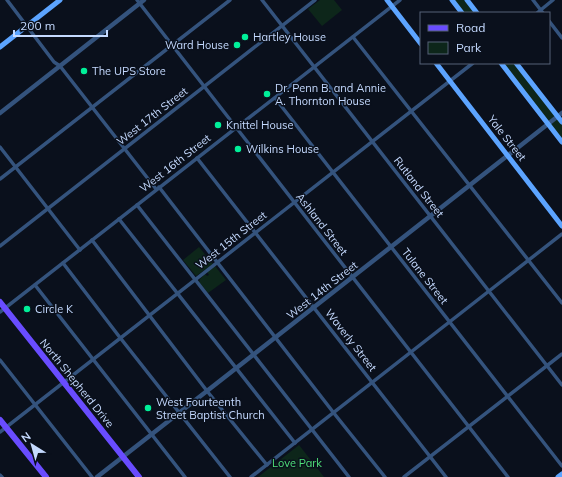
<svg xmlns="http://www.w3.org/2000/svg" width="562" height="477" font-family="Mulish,sans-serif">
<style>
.green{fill:#0d261a}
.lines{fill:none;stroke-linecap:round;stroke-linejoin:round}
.minor{stroke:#34537d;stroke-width:3.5}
.tertiary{stroke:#34537d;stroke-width:4.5}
.secondary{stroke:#5ca4ff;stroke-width:5}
.primary{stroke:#694cff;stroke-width:6}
.poi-dot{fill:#00f099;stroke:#0a101c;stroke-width:1.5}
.labels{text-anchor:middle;stroke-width:3;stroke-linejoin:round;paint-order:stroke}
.poi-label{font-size:11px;fill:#c5daff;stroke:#0a101c;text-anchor:start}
.street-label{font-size:11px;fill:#c5daff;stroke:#0a101c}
.park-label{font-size:11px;fill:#4fe279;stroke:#0a101c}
</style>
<rect width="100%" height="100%" fill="#0a101c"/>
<g class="green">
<polygon points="320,0 334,0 342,10 322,26 308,9"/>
<polygon points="454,0 464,0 475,13 464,13"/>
<polygon points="503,63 514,63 562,125 562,139"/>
<polygon points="199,247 213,264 196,276 183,260"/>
<polygon points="215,266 226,280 208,293 199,282 200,279 205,274 207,276 209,275 207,272"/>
<polygon points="299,445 324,477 258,477"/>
</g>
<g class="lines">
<g class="minor">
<polyline points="7,0 54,62 60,66 156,189"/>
<polyline points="137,0 508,477"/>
<polyline points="262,0 562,385"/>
<polyline points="533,0 543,13"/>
<polyline points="537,13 553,0"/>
<polyline points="549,21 562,38"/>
<polyline points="353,37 562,303"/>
<polyline points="275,98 562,466"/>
<polyline points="0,147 80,250"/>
<polyline points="197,158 446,477"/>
<polyline points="0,179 230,0"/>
<polyline points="159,187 333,412 385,477"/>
<polyline points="137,205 349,477"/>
<polyline points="119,219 295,443"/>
<polyline points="92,240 207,391 267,465"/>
<polyline points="0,246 315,0"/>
<polyline points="63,263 118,335 230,477"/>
<polyline points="35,285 185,477"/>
<polyline points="0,312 400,0"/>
<polyline points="0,360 92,477"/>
<polyline points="0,432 473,63"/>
<polyline points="0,475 2,477"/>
<polyline points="251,477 562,234"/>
<polyline points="404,477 562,354"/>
</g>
<g class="tertiary">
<polyline points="0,113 144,0"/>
<polyline points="97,477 562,113"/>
</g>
<g class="secondary">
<polyline points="387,0 421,44"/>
<polyline points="452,0 462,13"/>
<polyline points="467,0 477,13"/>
<polyline points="0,47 60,0"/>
<polyline points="436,63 562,226"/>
<polyline points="501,63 562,142"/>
<polyline points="516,63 562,122"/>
<polyline points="558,477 562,474"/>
</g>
<g class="primary">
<polyline points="0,302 139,477"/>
<polyline points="0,420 46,477"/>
</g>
</g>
<g class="poi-dot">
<circle cx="245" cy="37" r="4"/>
<circle cx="237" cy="45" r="4"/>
<circle cx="84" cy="71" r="4"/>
<circle cx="267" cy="94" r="4"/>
<circle cx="218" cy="125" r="4"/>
<circle cx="238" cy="149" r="4"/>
<circle cx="27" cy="309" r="4"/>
<circle cx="148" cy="408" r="4"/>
</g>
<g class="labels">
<g class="poi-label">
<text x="253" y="41">Hartley House</text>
<text x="229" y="49" text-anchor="end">Ward House</text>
<text x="92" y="75">The UPS Store</text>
<text x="275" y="92">Dr. Penn B. and Annie<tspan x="275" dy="13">A. Thornton House</tspan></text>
<text x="226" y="129">Knittel House</text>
<text x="246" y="153">Wilkins House</text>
<text x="35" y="313">Circle K</text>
<text x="156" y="406">West Fourteenth<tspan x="156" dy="13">Street Baptist Church</tspan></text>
</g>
<g class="street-label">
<text transform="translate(152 116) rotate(-38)" y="4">West 17th Street</text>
<text transform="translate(507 138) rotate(52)" y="4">Yale Street</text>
<text transform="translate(175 163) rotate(-38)" y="4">West 16th Street</text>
<text transform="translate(419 187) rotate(52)" y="4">Rutland Street</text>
<text transform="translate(322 224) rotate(52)" y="4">Ashland Street</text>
<text transform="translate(231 240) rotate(-38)" y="4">West 15th Street</text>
<text transform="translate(425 276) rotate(52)" y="4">Tulane Street</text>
<text transform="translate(322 290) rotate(-38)" y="4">West 14th Street</text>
<text transform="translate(351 340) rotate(52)" y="4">Waverly Street</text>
<text transform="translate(77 383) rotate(51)" y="4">North Shepherd Drive</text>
</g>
<g class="park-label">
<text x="297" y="467">Love Park</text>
</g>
</g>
<rect x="420" y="12" width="130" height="52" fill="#0a101c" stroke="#556177"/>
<rect x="428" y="25" width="20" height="6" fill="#694cff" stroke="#556177"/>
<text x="456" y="32" font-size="12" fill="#c5daff">Road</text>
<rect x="428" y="42" width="20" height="12" fill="#0d261a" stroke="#556177"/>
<text x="456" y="52" font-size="12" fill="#c5daff">Park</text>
<g transform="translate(32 445) rotate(323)" stroke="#0a101c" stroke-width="3" paint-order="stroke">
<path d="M0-3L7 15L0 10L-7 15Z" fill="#c5daff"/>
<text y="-6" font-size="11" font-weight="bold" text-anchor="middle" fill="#c5daff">N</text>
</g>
<path d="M14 30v6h93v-6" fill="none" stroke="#c5daff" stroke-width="2"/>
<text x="20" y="30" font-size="12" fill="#c5daff" stroke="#0a101c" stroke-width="3" paint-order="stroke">200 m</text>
</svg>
